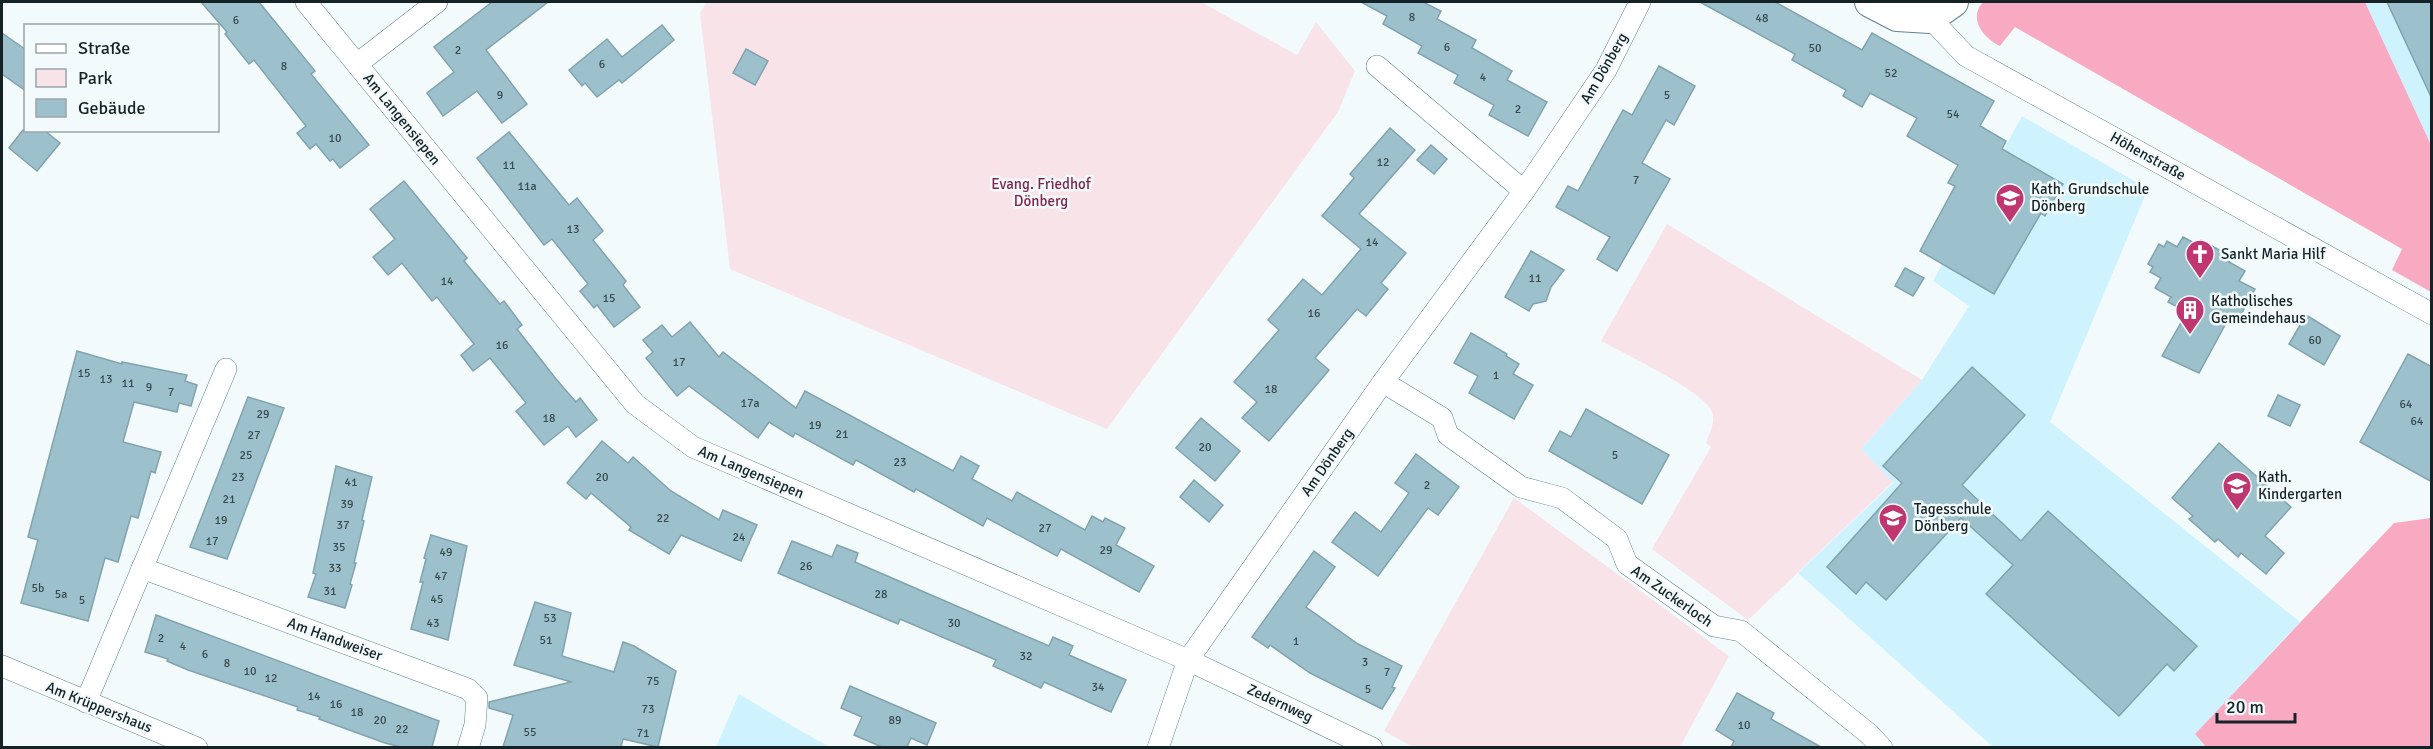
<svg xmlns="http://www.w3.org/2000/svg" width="2433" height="749" font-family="Signika,sans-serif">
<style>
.built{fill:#cef3ff}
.green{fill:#f8e3e9}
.forest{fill:#f9aac3}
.building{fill:#9dc1cc;stroke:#80a3ae;stroke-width:1.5}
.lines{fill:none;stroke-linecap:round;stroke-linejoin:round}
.street-casing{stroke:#61838e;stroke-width:22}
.secondary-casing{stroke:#61838e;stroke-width:32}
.street{stroke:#fff;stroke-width:21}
.secondary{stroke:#fff;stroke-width:30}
.labels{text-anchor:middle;stroke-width:5;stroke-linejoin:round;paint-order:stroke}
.number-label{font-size:12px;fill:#374a50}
.street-label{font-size:15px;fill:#152327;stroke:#f3fafc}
.park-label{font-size:15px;fill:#7f264a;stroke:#f3fafc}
.poi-label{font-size:15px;fill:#152327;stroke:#f3fafc;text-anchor:start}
</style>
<rect width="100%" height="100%" fill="#f3fafc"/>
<g class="built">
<polygon points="2365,2 2431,2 2431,145"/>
<polygon points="2022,116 2148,189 2050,422 2300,622 2195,734 2205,747 1993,747 1798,573 1893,483 1861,449 1922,380 1969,306 1933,281"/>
<polygon points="739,694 801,731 830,747 716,747"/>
</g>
<g class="green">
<polygon points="707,2 1201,2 1297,55 1316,22 1355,71 1338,112 1107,429 730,269 700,13"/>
<path d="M1667 224 1922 380 1861 449 1893 482 1748 620 1652 549 1711 447 1706 443C1709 434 1716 422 1712 412 1706 392 1623 353 1601 341Z"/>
<polygon points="1514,498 1729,656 1680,747 1413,747 1384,731"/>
</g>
<g class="forest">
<path d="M1983 2H2365L2431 145V292L2392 270 2402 249 2015 27 2000 46C1983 38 1968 18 1983 2Z"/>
<polygon points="2431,518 2431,747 2206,747 2195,734 2394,523"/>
</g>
<g class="building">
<polygon points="201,2 259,2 315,71 311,74 369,145 340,168 333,159 330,161 316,144 310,149 297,133 306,126 254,60 249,64 225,34 227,32"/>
<polygon points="492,2 548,2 486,50 527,104 502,123 477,91 443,116 427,93 454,72 434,47"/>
<polygon points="1361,2 1423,2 1441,11 1437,19 1476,40 1472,48 1512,71 1507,80 1547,102 1528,136 1489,115 1494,105 1454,83 1458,75 1418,53 1422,46 1383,24 1387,16"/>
<polygon points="1700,2 1775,2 1862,50 1872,33 1994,101 1980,126 2006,141 2002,149 2063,184 2045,216 2041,213 1994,294 1920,251 1955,186 1948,183 1958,165 1907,136 1917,118 1870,93 1862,107 1843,96 1846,90 1792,60 1795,54"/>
<polygon points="2387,2 2432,2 2432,99"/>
<polygon points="662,25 674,40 622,83 619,80 597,97 585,83 582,86 569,70 607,39 622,57"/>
<polygon points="2,33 26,50 26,91 2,74"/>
<polygon points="746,49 768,61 755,85 733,73"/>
<polygon points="1659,66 1695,86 1674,125 1666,120 1642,163 1670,179 1617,271 1597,259 1610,237 1556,207 1568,186 1578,191 1623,110 1632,115"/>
<polygon points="1390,128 1415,150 1359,214 1406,253 1381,283 1388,289 1366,316 1357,309 1315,358 1329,370 1269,441 1242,418 1257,402 1234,382 1279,330 1268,320 1303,279 1322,295 1361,249 1322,216 1354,178 1350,174"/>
<polygon points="23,130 44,130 60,143 37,171 9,148"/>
<polygon points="509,132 569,205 577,198 603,231 593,240 626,281 623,285 640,307 614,327 597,305 594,308 580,291 588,284 552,239 544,245 477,158"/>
<polygon points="1431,145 1447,159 1434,174 1417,160"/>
<polygon points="404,181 467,258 464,261 500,304 504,301 522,325 517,329 556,379 576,402 580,398 597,420 576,437 568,426 544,445 516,411 526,403 490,358 473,371 461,355 474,344 437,297 432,301 402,263 388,275 373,257 395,239 370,209"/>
<polygon points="2183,237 2198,245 2201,240 2232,257 2229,262 2245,271 2239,281 2255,289 2238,320 2230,316 2199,373 2162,356 2187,312 2168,302 2171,297 2155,288 2161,278 2150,272 2153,267 2148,264 2159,244 2164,247 2167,241 2177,247"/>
<polygon points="1531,251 1564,270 1551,287 1546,301 1533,304 1529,311 1505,297"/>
<polygon points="1905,268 1924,278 1913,296 1895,286"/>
<polygon points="2306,315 2340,336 2324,365 2289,344"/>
<polygon points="690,322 719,357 723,352 796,408 805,391 953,471 961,456 979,466 972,479 1012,501 1017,492 1085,530 1092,516 1103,522 1105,518 1125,528 1116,545 1154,566 1139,592 1061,549 1057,556 987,518 983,526 916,489 914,492 856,460 853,465 795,433 793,437 769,422 758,438 689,386 677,396 646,358 653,352 643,340 662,325 672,337"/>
<polygon points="1471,333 1507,354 1506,356 1519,364 1513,374 1533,385 1514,419 1469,393 1478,376 1454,363"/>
<polygon points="77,351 122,364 122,362 187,375 185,381 197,385 191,406 179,403 177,412 134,402 123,442 161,452 155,473 151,471 138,518 131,516 118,562 105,558 88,621 21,603 38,540 28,537"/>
<polygon points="2408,354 2432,367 2432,482 2360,442"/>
<polygon points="1972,367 2025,415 1962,485 2021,541 2048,511 2197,646 2174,671 2167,664 2119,716 1986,594 2013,565 1961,518 1886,600 1866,582 1856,594 1827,567 1902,483 1883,466"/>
<polygon points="2278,395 2300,405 2290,426 2268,416"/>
<polygon points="248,397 284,408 227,559 190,547"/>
<polygon points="1586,409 1669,455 1642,504 1549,451 1560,431 1571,437"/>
<polygon points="1201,418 1240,451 1215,481 1176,448"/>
<polygon points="602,441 628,463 633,457 671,491 719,520 723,510 757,525 741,561 681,535 669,554 629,530 631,527 591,493 586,499 567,483"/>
<polygon points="2219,443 2291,507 2265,536 2284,553 2266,574 2241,553 2238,557 2218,539 2215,542 2189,519 2193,516 2172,498"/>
<polygon points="1416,454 1459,487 1438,515 1428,508 1378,576 1332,542 1355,512 1381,532 1409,493 1395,483"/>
<polygon points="336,466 372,477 362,520 364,521 354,563 356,563 350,584 352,585 345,608 308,597 316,574 313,573"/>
<polygon points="1194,480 1223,505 1209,522 1180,497"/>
<polygon points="431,535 467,546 448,640 411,629 423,582 420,582 426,559 424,558"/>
<polygon points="792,541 832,557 837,545 858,553 855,562 1049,646 1053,637 1073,646 1069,655 1126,680 1111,712 1044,682 1041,688 993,666 996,660 900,619 898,624 778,573"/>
<polygon points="1314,551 1335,567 1306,607 1358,644 1402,666 1392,687 1395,688 1382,709 1310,673 1270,645 1268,648 1252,637"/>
<polygon points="535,602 571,613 562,656 614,672 623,642 634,646 676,671 658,747 623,739 621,747 503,747 513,715 489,708 489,702 571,682 514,665"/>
<polygon points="156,615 439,721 432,747 401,747 385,743 319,719 320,717 297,710 298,707 188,670 167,661 168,659 145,652"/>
<polygon points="850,686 936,723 927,745 911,738 907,747 882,747 854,735 862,717 841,708"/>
<polygon points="1737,693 1774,713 1771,719 1821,747 1731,747 1734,741 1716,730"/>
</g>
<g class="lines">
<g class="street-casing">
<g id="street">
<polyline points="306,2 635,404 693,447 1188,660 1372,748"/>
<polyline points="1930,18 1966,56 2432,314"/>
<polyline points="357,64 437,2"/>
<polyline points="1377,66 1524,191"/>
<polyline points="1383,382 1442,418 1448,435 1521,487 1562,498 1617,539 1627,564 1714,626 1741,631 1869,734 1882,748"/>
<polyline points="142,568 468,689 477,698 475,725 468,748"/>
<polyline points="2,666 197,748"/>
<polyline points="86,702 226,369"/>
<polyline points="1158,748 1188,660 1383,382 1524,191 1606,70 1640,2"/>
</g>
</g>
<g class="secondary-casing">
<polyline id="secondary" points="1870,2 1897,16 1930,18 1953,2"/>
</g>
<use href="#street" class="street"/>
<use href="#secondary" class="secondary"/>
</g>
<defs>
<g id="school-pin" transform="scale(1.5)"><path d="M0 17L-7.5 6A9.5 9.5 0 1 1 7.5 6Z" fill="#bf3670" stroke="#f3fafc"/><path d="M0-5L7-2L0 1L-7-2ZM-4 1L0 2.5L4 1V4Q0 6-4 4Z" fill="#fff"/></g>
<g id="church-pin" transform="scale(1.5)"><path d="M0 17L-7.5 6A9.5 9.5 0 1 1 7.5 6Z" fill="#bf3670" stroke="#f3fafc"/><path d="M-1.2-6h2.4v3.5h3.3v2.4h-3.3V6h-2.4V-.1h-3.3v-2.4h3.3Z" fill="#fff"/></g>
<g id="building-pin" transform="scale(1.5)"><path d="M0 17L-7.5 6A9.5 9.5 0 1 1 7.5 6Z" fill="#bf3670" stroke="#f3fafc"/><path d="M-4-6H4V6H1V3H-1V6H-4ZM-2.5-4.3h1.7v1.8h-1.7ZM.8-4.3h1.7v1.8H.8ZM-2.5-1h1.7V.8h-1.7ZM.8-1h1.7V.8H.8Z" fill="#fff"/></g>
</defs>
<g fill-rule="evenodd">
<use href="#school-pin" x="2010" y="198"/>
<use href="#church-pin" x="2200" y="254"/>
<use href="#building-pin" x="2190" y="310"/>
<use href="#school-pin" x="2237" y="486"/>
<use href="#school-pin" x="1893" y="518"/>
</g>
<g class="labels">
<g class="number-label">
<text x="1412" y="21">8</text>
<text x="1762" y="22">48</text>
<text x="236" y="24">6</text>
<text x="1447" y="51">6</text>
<text x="1815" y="52">50</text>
<text x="458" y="54">2</text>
<text x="602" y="68">6</text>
<text x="284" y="70">8</text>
<text x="1891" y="77">52</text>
<text x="1483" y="81">4</text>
<text x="500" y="99">9</text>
<text x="1667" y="99">5</text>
<text x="1518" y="113">2</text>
<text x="1953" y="118">54</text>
<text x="335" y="142">10</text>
<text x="1383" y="166">12</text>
<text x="509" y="169">11</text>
<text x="1636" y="184">7</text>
<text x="527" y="190">11a</text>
<text x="573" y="233">13</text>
<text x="1372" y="246">14</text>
<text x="1535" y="282">11</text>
<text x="447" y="285">14</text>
<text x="609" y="302">15</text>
<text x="1314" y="317">16</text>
<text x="2315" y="344">60</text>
<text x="502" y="349">16</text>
<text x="679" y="366">17</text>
<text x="84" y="377">15</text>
<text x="1496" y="379">1</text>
<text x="106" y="383">13</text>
<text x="128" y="387">11</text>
<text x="149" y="391">9</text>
<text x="1271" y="393">18</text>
<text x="171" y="396">7</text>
<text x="750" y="407">17a</text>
<text x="2406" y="408">64</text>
<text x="263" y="418">29</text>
<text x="549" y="422">18</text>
<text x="2417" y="425">64</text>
<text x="815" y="429">19</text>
<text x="842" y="438">21</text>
<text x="254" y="439">27</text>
<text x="1205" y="451">20</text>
<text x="246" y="459">25</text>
<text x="1615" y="459">5</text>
<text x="900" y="466">23</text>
<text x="238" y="481">23</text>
<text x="602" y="481">20</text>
<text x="351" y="486">41</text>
<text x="1427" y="489">2</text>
<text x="229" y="503">21</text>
<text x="347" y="508">39</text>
<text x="663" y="522">22</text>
<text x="221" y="524">19</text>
<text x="343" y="529">37</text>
<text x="1045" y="532">27</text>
<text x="739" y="541">24</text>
<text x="212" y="545">17</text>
<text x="339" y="551">35</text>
<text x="1106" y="554">29</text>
<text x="446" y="556">49</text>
<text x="806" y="570">26</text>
<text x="335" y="572">33</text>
<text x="441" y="580">47</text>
<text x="38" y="592">5b</text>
<text x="330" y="595">31</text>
<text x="61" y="598">5a</text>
<text x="881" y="598">28</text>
<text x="437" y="603">45</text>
<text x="82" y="604">5</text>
<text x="550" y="622">53</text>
<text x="433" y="627">43</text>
<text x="954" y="627">30</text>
<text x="161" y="642">2</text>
<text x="546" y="644">51</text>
<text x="1296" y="645">1</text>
<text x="183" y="650">4</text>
<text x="205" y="658">6</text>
<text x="1026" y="660">32</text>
<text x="1365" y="666">3</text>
<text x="227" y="667">8</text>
<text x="250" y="675">10</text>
<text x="1387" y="676">7</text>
<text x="271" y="682">12</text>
<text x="653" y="685">75</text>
<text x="1098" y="691">34</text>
<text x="1368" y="693">5</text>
<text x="314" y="700">14</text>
<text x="336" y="708">16</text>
<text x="648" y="713">73</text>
<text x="357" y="716">18</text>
<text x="380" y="724">20</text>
<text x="895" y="724">89</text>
<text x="1744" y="729">10</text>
<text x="402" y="733">22</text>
<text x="530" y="736">55</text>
<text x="643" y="737">71</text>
</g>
<g class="street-label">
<text transform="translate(1604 68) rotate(-60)" y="5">Am Dönberg</text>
<text transform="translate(402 119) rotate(51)" y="5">Am Langensiepen</text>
<text transform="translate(2148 156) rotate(29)" y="5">Höhenstraße</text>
<text transform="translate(1327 462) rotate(-55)" y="5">Am Dönberg</text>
<text transform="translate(751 472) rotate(23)" y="5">Am Langensiepen</text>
<text transform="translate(1672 596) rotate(35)" y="5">Am Zuckerloch</text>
<text transform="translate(335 639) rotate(20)" y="5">Am Handweiser</text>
<text transform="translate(1280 703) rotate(25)" y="5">Zedernweg</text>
<text transform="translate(99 707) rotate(22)" y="5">Am Krüppershaus</text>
</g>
<g class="park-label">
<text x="1041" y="189">Evang. Friedhof<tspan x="1041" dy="17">Dönberg</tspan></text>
</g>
<g class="poi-label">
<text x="2031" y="194">Kath. Grundschule<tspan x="2031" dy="17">Dönberg</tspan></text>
<text x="2221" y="259">Sankt Maria Hilf</text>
<text x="2211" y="306">Katholisches<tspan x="2211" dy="17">Gemeindehaus</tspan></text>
<text x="2258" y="482">Kath.<tspan x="2258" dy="17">Kindergarten</tspan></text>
<text x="1914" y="514">Tagesschule<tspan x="1914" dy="17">Dönberg</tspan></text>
</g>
</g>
<rect width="2433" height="749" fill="none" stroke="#152327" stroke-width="6"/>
<rect x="24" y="24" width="195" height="108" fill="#f3fafc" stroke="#9aa4a7" stroke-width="1.5"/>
<rect x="36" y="44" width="30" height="9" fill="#ffffff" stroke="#9aa4a7" stroke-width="1.5"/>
<text x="78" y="54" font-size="18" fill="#152327">Straße</text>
<rect x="36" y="69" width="30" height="18" fill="#f8e3e9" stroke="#9aa4a7" stroke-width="1.5"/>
<text x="78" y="84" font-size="18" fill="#152327">Park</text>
<rect x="36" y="99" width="30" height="18" fill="#9dc1cc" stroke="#9aa4a7" stroke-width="1.5"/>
<text x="78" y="114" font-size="18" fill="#152327">Gebäude</text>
<path d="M2217 713v9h78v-9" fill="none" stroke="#152327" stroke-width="3"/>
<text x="2226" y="713" font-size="18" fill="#152327" stroke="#f3fafc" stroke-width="4.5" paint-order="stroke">20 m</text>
</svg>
